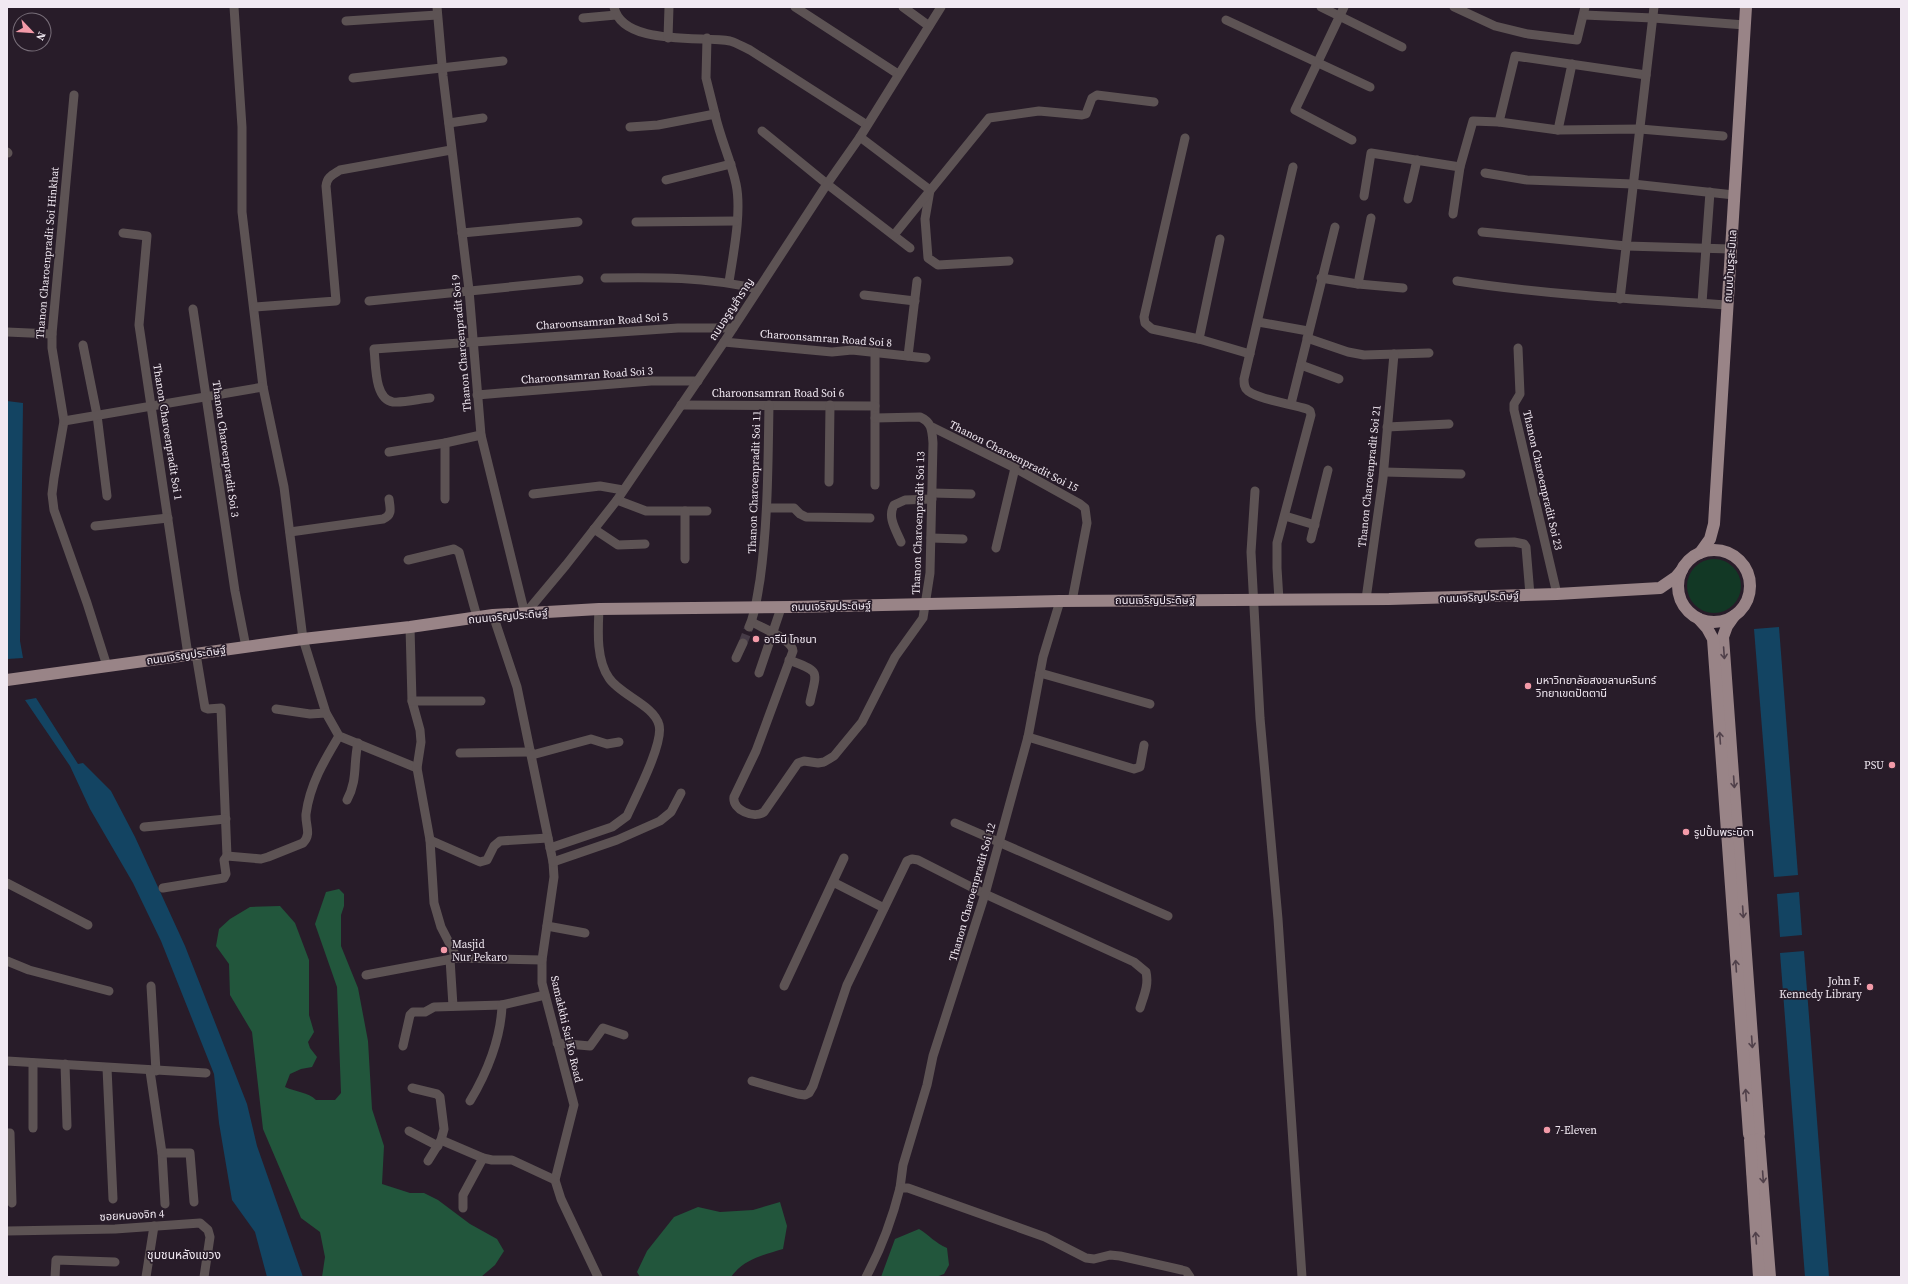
<svg xmlns="http://www.w3.org/2000/svg" width="1908" height="1284" font-family="'Source Serif 4','Noto Sans Thai',serif">
<style>
.green{fill:#123825}
.forest{fill:#22563c}
.water{fill:#134462}
.lines{fill:none;stroke-linecap:round;stroke-linejoin:round}
.minor-tunnel{stroke:#463b47;stroke-width:9;stroke-dasharray:9 4.5;stroke-linecap:butt}
.minor{stroke:#5d5354;stroke-width:9}
.major{stroke:#998487;stroke-width:12}
.oneway{stroke:#50404a}
.poi-dot{fill:#f39aa8;stroke:#281c29;stroke-width:1.5}
.labels{text-anchor:middle;stroke-width:3.5;stroke-linejoin:round;paint-order:stroke}
.street-label{font-size:11px;fill:#f1e9f2;stroke:#281c29}
.poi-label{font-size:11px;fill:#f1e9f2;stroke:#281c29;text-anchor:start}
.neighbourhood-label{font-size:12px;fill:#f1e9f2;stroke:#281c29}
</style>
<rect width="100%" height="100%" fill="#281c29"/>
<circle class="green" cx="1714" cy="586" r="27"/>
<g class="forest">
<path d="M339 889 344 894V906L341 915V946L358 988 368 1041 372 1109 384 1146 382 1184 410 1193H424L438 1200 470 1224 497 1239 504 1251 495 1265 481 1277H322L325 1257 320 1232 301 1218 263 1129 252 1032 230 995 229 964 216 946 219 929 230 919 250 907 280 906 295 923 309 960V1015L314 1032 308 1042 310 1048 317 1057 312 1067 301 1069 290 1074 285 1087C296 1092 308 1092 316 1100H335L341 1093 337 987 315 924 326 892Z"/>
<path d="M780 1202 787 1226 783 1249C763 1255 744 1259 731 1277H640L637 1272 647 1251 674 1217 698 1207 720 1212 753 1210Z"/>
<path d="M919 1229C929 1235 935 1243 947 1248L949 1265 944 1274 936 1277H881L895 1239Z"/>
</g>
<g class="water">
<polygon points="7,401 23,403 20,641 23,658 7,659"/>
<polygon points="1779,627 1798,875 1774,877 1754,629"/>
<polygon points="36,698 78,764 83,763 111,791 135,837 185,946 247,1104 257,1146 303,1277 267,1277 255,1232 232,1200 219,1123 214,1074 161,941 133,883 90,809 70,766 25,700"/>
<polygon points="1799,892 1802,935 1780,937 1777,894"/>
<polygon points="1804,951 1829,1277 1805,1277 1780,953"/>
</g>
<g class="lines">
<polyline class="minor-tunnel" points="743,643 749,627"/>
<g class="minor">
<polyline points="234,7 242,127 242,212 263,387 284,487 303,639 326,713 339,736 417,768"/>
<polyline points="437,7 443,76 469,290 481,435 525,614"/>
<path d="M614 7C622 46 700 36 730 41 737 43 743 47 750 50L867 125"/>
<polyline points="795,7 898,74"/>
<polyline points="903,7 929,26"/>
<polyline points="1321,7 1402,47"/>
<polyline points="1344,7 1295,110 1352,140"/>
<polyline points="1454,7 1495,26 1528,34 1577,40 1585,7"/>
<polyline points="1584,15 1653,18 1745,25"/>
<polyline points="583,18 616,15"/>
<polyline points="1226,20 1370,87"/>
<polyline points="346,21 437,15"/>
<polyline points="668,38 669,7"/>
<polyline points="707,38 706,78 715,114"/>
<polyline points="353,78 503,61"/>
<polyline points="74,95 52,334 52,348 64,421 54,478 52,494 54,510 87,603 107,666"/>
<polyline points="1499,122 1515,56 1646,75"/>
<polyline points="449,123 483,118"/>
<path d="M630 127 658 125 715 114C720 138 731 160 736 184 742 212 733 255 729 282"/>
<polyline points="1558,130 1572,64"/>
<polyline points="762,131 827,184 910,248"/>
<polyline points="860,137 930,190 925,219 928,258 938,265 1009,261"/>
<polyline points="1185,138 1144,317 1145,323 1152,329 1199,339 1250,354"/>
<polyline points="7,152 8,153"/>
<polyline points="1485,173 1527,180 1633,184 1734,195"/>
<polyline points="666,180 731,164"/>
<polyline points="1364,196 1371,153 1460,167"/>
<polyline points="1408,199 1417,160"/>
<polyline points="1453,214 1460,167 1473,121 1499,122 1558,130 1640,129 1723,136"/>
<polyline points="636,222 736,221"/>
<polyline points="1482,232 1626,246 1731,249"/>
<polyline points="123,233 147,236 139,325 188,655"/>
<polyline points="462,233 578,222"/>
<polyline points="894,235 989,118 1039,111 1082,115 1086,114 1092,98 1097,95 1154,102"/>
<path d="M605 278C657 277 706 277 758 289"/>
<polyline points="1321,278 1358,284 1403,288"/>
<path d="M1457 281C1547 295 1636 299 1727 305"/>
<polyline points="1358,284 1371,218"/>
<polyline points="864,295 915,301"/>
<polyline points="1620,299 1654,7"/>
<polyline points="369,301 579,280"/>
<polyline points="1702,303 1710,192"/>
<path d="M255 307 336 301 326 186C327 177 332 175 340 170L451 150"/>
<polyline points="193,309 235,591 246,647"/>
<polyline points="1258,322 1308,331"/>
<polyline points="7,332 52,334"/>
<polyline points="1307,338 1348,352 1364,355 1429,353"/>
<polyline points="1199,339 1220,239"/>
<polyline points="724,342 832,352 852,350 926,358"/>
<polyline points="83,345 97,415 107,496"/>
<polyline points="1518,348 1520,394 1514,404 1514,410 1557,594"/>
<polyline points="875,352 875,485"/>
<polyline points="908,356 917,281"/>
<polyline points="1301,365 1339,379"/>
<polyline points="477,395 651,381 698,381"/>
<path d="M430 398C419 399 404 403 393 402 374 399 376 364 374 349L678 328H733"/>
<polyline points="1291,404 1335,227"/>
<polyline points="681,405 875,406"/>
<polyline points="64,421 263,387"/>
<polyline points="932,427 1015,468 1080,504 1085,508 1087,523 1072,601"/>
<polyline points="1387,427 1449,424"/>
<polyline points="445,443 445,499"/>
<polyline points="389,452 445,443 481,435"/>
<polyline points="1384,472 1461,474"/>
<polyline points="829,482 830,405"/>
<polyline points="1255,491 1251,552 1260,718 1278,919 1302,1277"/>
<polyline points="932,493 971,494"/>
<polyline points="533,494 600,486 623,490"/>
<polyline points="617,500 646,511 707,511"/>
<polyline points="767,508 794,508 800,514 806,517 870,518"/>
<polyline points="685,511 685,559"/>
<polyline points="1285,516 1315,525"/>
<polyline points="95,526 168,518"/>
<polyline points="594,529 618,545 645,544"/>
<path d="M290 532 383 519C393 515 390 508 389 499"/>
<polyline points="931,538 963,539"/>
<polyline points="1311,539 1328,470"/>
<path d="M901 542C896 530 887 517 894 505L905 500 932 499"/>
<polyline points="1479,543 1514,542 1524,544 1526,547 1530,595"/>
<polyline points="996,548 1015,468"/>
<polyline points="408,560 454,549 459,552 477,617"/>
<polyline points="1366,599 1383,478 1394,354"/>
<path d="M1279 600 1277 568V543L1311 415 1310 411 1307 409C1292 404 1260 400 1248 391 1244 388 1244 384 1244 379L1293 167"/>
<polyline points="525,614 566,565 617,500 724,342 827,184 860,137 941,7"/>
<polyline points="493,615 517,687 553,862 554,877 542,960 542,983 574,1105 555,1180 561,1199 598,1277"/>
<path d="M752 622C762 628 792 639 793 651L756 751 734 797C732 810 754 819 764 812L798 763 804 761 818 763 824 762 834 756 862 722 895 657 923 618 930 573 933 443C932 431 932 422 920 417L875 418"/>
<polyline points="410,627 412,701 420,730 421,742 417,768 430,840 434,903 441,927 457,958"/>
<path d="M749 627C756 612 757 596 760 580 768 522 768 463 769 405"/>
<polyline points="196,654 205,708 208,709 221,708 227,856"/>
<polyline points="736,658 743,643"/>
<path d="M789 660C821 672 817 670 810 702"/>
<polyline points="759,673 781,608"/>
<polyline points="1040,673 1150,704"/>
<polyline points="412,701 481,701"/>
<polyline points="276,709 310,714 326,713"/>
<polyline points="1028,737 1134,769 1140,767 1144,745"/>
<polyline points="460,753 531,752"/>
<polyline points="532,755 591,739 607,744 619,742"/>
<path d="M347 800C358 779 353 765 358 743"/>
<polyline points="955,823 1168,916"/>
<polyline points="144,827 226,819"/>
<polyline points="430,840 480,862 487,860 494,846 500,841 548,838"/>
<path d="M550 848 612 827 627 816C635 798 664 743 659 725 654 705 620 695 609 678 596 659 598 631 599 609"/>
<polyline points="553,862 617,840 660,821 671,812 681,793"/>
<polyline points="833,882 884,908"/>
<polyline points="7,883 88,925"/>
<path d="M163 888 224 878 226 874 224 860 227 856 261 859 268 857 303 843C312 834 305 825 306 814 310 784 324 761 339 736"/>
<polyline points="547,926 585,933"/>
<polyline points="450,959 453,1006"/>
<polyline points="7,961 29,970 109,991"/>
<polyline points="366,975 457,958 542,960"/>
<polyline points="151,986 156,1071"/>
<polyline points="784,986 844,858"/>
<polyline points="557,1043 590,1046 603,1028 624,1035"/>
<polyline points="403,1046 410,1015 413,1012 425,1012 434,1007 502,1005"/>
<polyline points="7,1061 206,1073"/>
<polyline points="33,1063 33,1128"/>
<polyline points="65,1064 67,1126"/>
<polyline points="107,1068 113,1199"/>
<polyline points="150,1071 162,1153 165,1204"/>
<path d="M752 1081 798 1094 805 1095 809 1093 813 1086 847 985 907 861 912 859 918 860 985 894 1134 962 1146 972C1149 985 1144 995 1140 1008"/>
<polyline points="412,1088 437,1094 440,1097 444,1129 441,1140"/>
<path d="M470 1101C487 1073 501 1038 502 1005L545 995"/>
<polyline points="409,1131 438,1146"/>
<polyline points="7,1133 10,1133 12,1203"/>
<polyline points="162,1153 190,1153 194,1202"/>
<polyline points="428,1161 441,1140 483,1158 492,1160 512,1160 555,1180"/>
<polyline points="900,1188 903,1165 927,1085 933,1056 985,894 1028,737 1043,657 1060,601"/>
<polyline points="463,1208 463,1195 483,1158"/>
<polyline points="7,1231 115,1229 200,1223 208,1230 210,1237 204,1277"/>
<polyline points="55,1277 56,1260 115,1262"/>
<polyline points="146,1277 154,1226"/>
<path d="M866 1277C881 1249 892 1220 900 1188H908L1045 1237 1086 1258 1094 1259 1110 1255 1120 1256 1182 1270 1186 1271 1190 1277"/>
</g>
<g class="major">
<circle cx="1714" cy="586" r="36"/>
<polyline points="1700,553 1710,539 1714,524 1746,7"/>
<polyline points="1734,616 1727,626 1723,637 1759,1134"/>
<polyline points="1699,619 1707,628 1713,639 1749,1134"/>
<polyline points="7,680 303,639 410,627 493,615 599,609 793,607 1060,601 1389,599 1557,594 1660,588 1676,577 1682,570"/>
<polyline points="1759,1139 1770,1277"/>
<polyline points="1750,1140 1759,1277"/>
</g>
</g>
<defs><path id="oneway-shaft" d="M-6 0H5M1.5-3L5.5 0L1.5 3" fill="none" stroke-width="1.6" stroke-linecap="round" stroke-linejoin="round"/></defs>
<g class="oneway">
<use href="#oneway-shaft" transform="translate(1724 653) rotate(86)"/>
<use href="#oneway-shaft" transform="translate(1720 738) rotate(-94)"/>
<use href="#oneway-shaft" transform="translate(1734 782) rotate(86)"/>
<use href="#oneway-shaft" transform="translate(1743 912) rotate(86)"/>
<use href="#oneway-shaft" transform="translate(1736 966) rotate(-94)"/>
<use href="#oneway-shaft" transform="translate(1752 1042) rotate(86)"/>
<use href="#oneway-shaft" transform="translate(1746 1095) rotate(-94)"/>
<use href="#oneway-shaft" transform="translate(1763 1177) rotate(86)"/>
<use href="#oneway-shaft" transform="translate(1756 1238) rotate(-94)"/>
</g>
<g class="poi-dot">
<circle cx="756" cy="639" r="4"/>
<circle cx="1528" cy="686" r="4"/>
<circle cx="1892" cy="765" r="4"/>
<circle cx="1686" cy="832" r="4"/>
<circle cx="444" cy="950" r="4"/>
<circle cx="1870" cy="987" r="4"/>
<circle cx="1547" cy="1130" r="4"/>
</g>
<g class="labels">
<g class="street-label">
<text transform="translate(47 253) rotate(-85)" y="4">Thanon Charoenpradit Soi Hinkhat</text>
<text transform="translate(1730 266) rotate(-86)" y="4">ถนนบ้านรูสะมิแล</text>
<text transform="translate(731 309) rotate(-57)" y="4">ถนนจรูญสำราญ</text>
<text transform="translate(602 321) rotate(-4)" y="4">Charoonsamran Road Soi 5</text>
<text transform="translate(826 338) rotate(4)" y="4">Charoonsamran Road Soi 8</text>
<text transform="translate(461 343) rotate(-95)" y="4">Thanon Charoenpradit Soi 9</text>
<text transform="translate(587 375) rotate(-4)" y="4">Charoonsamran Road Soi 3</text>
<text x="778" y="397">Charoonsamran Road Soi 6</text>
<text transform="translate(168 432) rotate(81)" y="4">Thanon Charoenpradit Soi 1</text>
<text transform="translate(226 449) rotate(82)" y="4">Thanon Charoenpradit Soi 3</text>
<text transform="translate(1014 456) rotate(27)" y="4">Thanon Charoenpradit Soi 15</text>
<text transform="translate(1369 476) rotate(-84)" y="4">Thanon Charoenpradit Soi 21</text>
<text transform="translate(1543 480) rotate(77)" y="4">Thanon Charoenpradit Soi 23</text>
<text transform="translate(754 482) rotate(-88)" y="4">Thanon Charoenpradit Soi 11</text>
<text transform="translate(918 523) rotate(-88)" y="4">Thanon Charoenpradit Soi 13</text>
<text transform="translate(1479 597) rotate(-2)" y="4">ถนนเจริญประดิษฐ์</text>
<text x="1155" y="604">ถนนเจริญประดิษฐ์</text>
<text transform="translate(831 606) rotate(-1)" y="4">ถนนเจริญประดิษฐ์</text>
<text transform="translate(508 616) rotate(-5)" y="4">ถนนเจริญประดิษฐ์</text>
<text transform="translate(186 655) rotate(-8)" y="4">ถนนเจริญประดิษฐ์</text>
<text transform="translate(972 892) rotate(-74)" y="4">Thanon Charoenpradit Soi 12</text>
<text transform="translate(567 1029) rotate(77)" y="4">Samakkhi Sai Ko Road</text>
<text transform="translate(132 1215) rotate(-3)" y="4">ซอยหนองจิก 4</text>
</g>
<g class="poi-label">
<text x="764" y="643">อารีนี โภชนา</text>
<text x="1536" y="684">มหาวิทยาลัยสงขลานครินทร์<tspan x="1536" dy="13">วิทยาเขตปัตตานี</tspan></text>
<text x="1884" y="769" text-anchor="end">PSU</text>
<text x="1694" y="836">รูปปั้นพระบิดา</text>
<text x="452" y="948">Masjid<tspan x="452" dy="13">Nur Pekaro</tspan></text>
<text x="1862" y="985" text-anchor="end">John F.<tspan x="1862" dy="13">Kennedy Library</tspan></text>
<text x="1555" y="1134">7-Eleven</text>
</g>
<g class="neighbourhood-label">
<text x="184" y="1259">ชุมชนหลังแขวง</text>
</g>
</g>
<rect width="1908" height="1284" fill="none" stroke="#f1e9f2" stroke-width="16"/>
<g transform="translate(32 32) rotate(115)"><circle r="19" fill="#281c29" stroke="#786e79"/>
<path d="M0-3L7 15L0 10L-7 15Z" fill="#f39aa8"/>
<text y="-6" font-size="11" font-weight="bold" text-anchor="middle" fill="#f1e9f2">N</text>
</g>
</svg>
